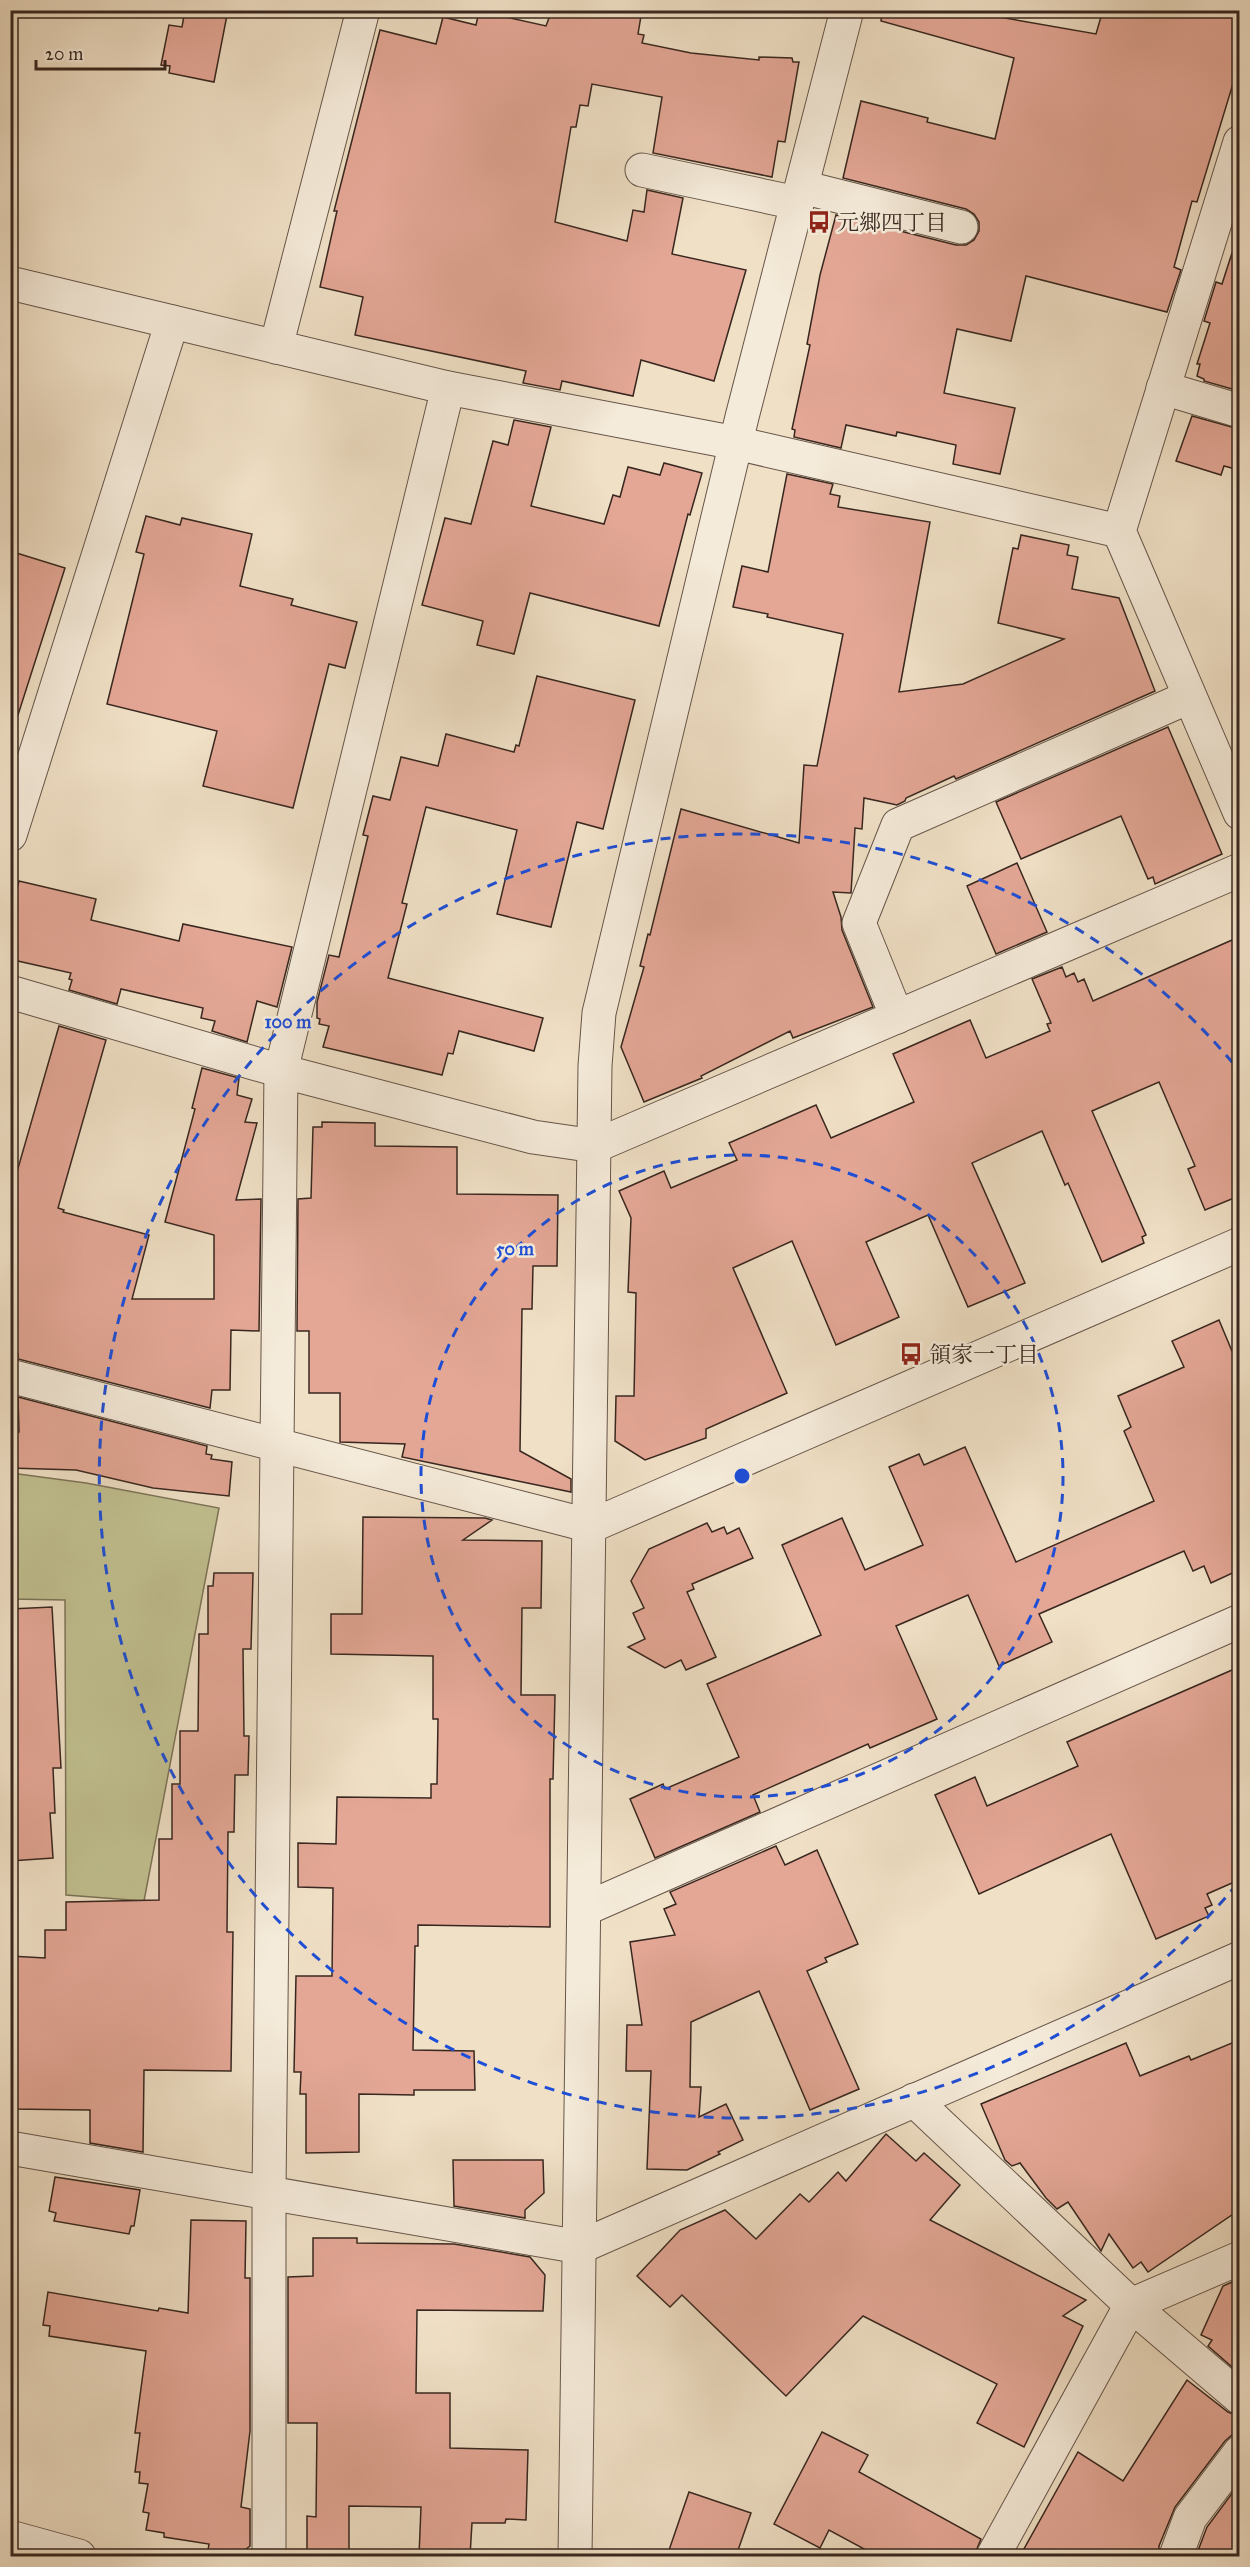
<svg xmlns="http://www.w3.org/2000/svg" width="1250" height="2567" font-family="'IM FELL Great Primer','Noto Serif JP',serif">
<style>
.green{fill:#c1c090;stroke:#7c7458;stroke-width:1.5}
.building{fill:#e4a796;stroke:#38271f;stroke-width:1.5}
.lines{fill:none;stroke-linecap:round;stroke-linejoin:round}
.minor-casing{stroke:#665549;stroke-width:35}
.minor{stroke:#f5ebda;stroke-width:33}
.ring{fill:none;stroke:#1d4ed8;stroke-width:3;stroke-dasharray:10 8}
.labels{text-anchor:middle;stroke-width:5;stroke-linejoin:round;paint-order:stroke}
.poi-label{font-size:22px;fill:#38271f;stroke:#f5ebda;text-anchor:start}
.centre{fill:#1d4ed8;stroke:#f5ebda;stroke-width:3}
.ring-label{font-size:18px;text-anchor:middle;font-weight:bold;fill:#1d4ed8;stroke:#f5ebda;stroke-width:5;stroke-linejoin:round;paint-order:stroke}
</style>
<rect width="100%" height="100%" fill="#f0e0c6"/>
<filter id="stains"><feTurbulence type="fractalNoise" baseFrequency=".00333" numOctaves="4"/><feColorMatrix values="0 0 0 0 .2 0 0 0 0 .09 0 0 0 0 .02 0 0 0 .5 -.17"/></filter>
<radialGradient id="worn" r=".72"><stop offset=".6" stop-color="#630" stop-opacity="0"/><stop offset="1" stop-color="#630" stop-opacity=".3"/></radialGradient>
<polygon class="green" points="11,1473 86,1483 219,1508 144,1901 66,1895 65,1600 11,1599"/>
<g class="building">
<polygon points="185,10 228,10 214,82 169,73 170,66 161,65 169,25 182,27"/>
<polygon points="552,10 642,10 638,34 644,35 642,43 691,53 759,60 759,57 792,58 793,62 799,62 785,142 778,141 772,177 653,153 662,97 592,84 588,106 580,105 576,127 571,127 555,222 627,241 633,210 644,212 647,190 683,198 672,254 746,270 714,381 641,360 633,396 562,381 560,390 523,383 526,371 355,335 363,297 320,287 337,211 334,211 380,30 436,44 443,17 476,25 479,11 546,26"/>
<polygon points="882,10 1001,10 999,17 1096,34 1103,10 1239,10 1239,64 1197,202 1192,201 1174,267 1181,270 1167,312 1026,276 1011,341 957,329 944,393 1015,408 1000,474 953,464 956,445 897,432 896,436 846,425 841,448 794,437 795,430 792,429 810,345 807,344 820,275 836,215 956,245 966,245 974,240 979,231 979,222 974,214 966,209 843,178 861,101 928,118 927,122 995,139 1014,58 881,21"/>
<polygon points="1232,253 1239,254 1239,391 1204,381 1204,379 1197,376 1200,364 1197,364 1210,323 1204,321 1216,282 1222,284"/>
<polygon points="1192,416 1239,429 1239,470 1224,466 1221,475 1176,461"/>
<polygon points="514,420 551,427 531,506 604,524 613,495 620,497 628,467 660,475 664,463 702,473 690,515 688,514 659,626 530,593 514,654 477,645 483,621 422,605 445,518 471,524 493,441 508,445"/>
<polygon points="787,474 833,484 830,494 840,496 838,507 930,522 899,692 963,684 1064,639 998,623 1013,548 1018,549 1021,535 1069,545 1067,555 1078,557 1072,589 1119,598 1155,691 956,779 954,776 906,798 905,801 897,805 864,798 862,829 855,828 851,893 833,892 841,917 842,930 873,1007 793,1038 790,1031 701,1076 702,1078 644,1102 621,1047 644,967 640,966 648,934 650,935 681,809 799,843 804,765 817,766 843,634 767,617 768,614 733,607 742,566 768,572"/>
<polygon points="146,516 180,525 182,518 252,534 240,586 293,599 291,605 357,622 345,668 329,664 293,808 203,786 217,731 107,704 144,554 136,552"/>
<polygon points="10,551 65,568 18,715 10,714"/>
<polygon points="537,676 635,700 603,829 577,822 551,927 497,914 517,830 426,807 402,903 407,904 388,978 543,1018 534,1051 459,1031 453,1054 448,1053 442,1075 323,1047 329,1026 319,1024 320,1019 317,1018 317,1002 329,955 339,957 368,836 363,835 373,796 390,800 401,757 438,766 446,734 514,752 516,745 519,746"/>
<polygon points="1168,727 1222,854 1155,884 1153,877 1148,879 1121,816 1021,859 996,802"/>
<polygon points="1017,863 1047,932 996,954 967,886"/>
<polygon points="19,881 96,899 91,920 179,941 183,924 292,947 277,1007 257,1001 247,1042 212,1031 215,1021 201,1018 203,1008 121,989 117,1004 69,990 72,980 69,979 71,973 18,961 10,945 10,915"/>
<polygon points="1239,937 1239,1196 1205,1210 1188,1169 1195,1166 1159,1082 1092,1111 1146,1235 1142,1237 1144,1243 1102,1262 1068,1183 1065,1185 1042,1131 972,1163 1025,1283 968,1307 928,1215 866,1242 899,1317 836,1345 792,1241 733,1268 787,1393 706,1429 706,1438 645,1460 615,1441 616,1396 634,1396 636,1293 628,1292 631,1218 619,1191 664,1171 671,1188 737,1160 729,1143 816,1105 831,1138 914,1102 893,1054 970,1020 986,1058 1050,1031 1047,1024 1051,1023 1032,979 1062,967 1066,977 1074,973 1078,982 1084,979 1093,1001"/>
<polygon points="59,1026 106,1040 58,1208 64,1210 63,1212 149,1235 132,1299 214,1299 214,1235 165,1222 195,1109 192,1108 202,1068 239,1078 237,1095 252,1099 245,1122 257,1123 236,1200 261,1199 259,1331 231,1330 230,1390 212,1390 210,1408 18,1359 18,1354 10,1352 10,1196"/>
<polygon points="322,1122 375,1123 375,1146 457,1147 457,1194 558,1195 557,1266 533,1266 532,1309 522,1309 520,1451 571,1479 571,1492 402,1457 405,1444 340,1442 340,1393 309,1393 309,1331 297,1331 298,1199 311,1198 313,1127 322,1127"/>
<polygon points="1219,1320 1239,1368 1239,1570 1211,1583 1204,1566 1193,1571 1184,1551 1039,1614 1052,1642 999,1666 968,1595 896,1626 937,1719 870,1748 868,1744 753,1795 760,1812 655,1858 630,1799 663,1784 665,1789 739,1757 707,1684 821,1635 782,1545 842,1518 865,1570 923,1545 889,1467 919,1454 924,1465 965,1447 1016,1562 1154,1501 1124,1431 1131,1427 1118,1396 1184,1367 1172,1341"/>
<polygon points="18,1397 207,1446 206,1454 212,1455 211,1459 232,1462 229,1496 153,1488 76,1470 10,1468 10,1432 19,1432"/>
<polygon points="363,1517 485,1518 492,1520 463,1540 542,1541 541,1608 522,1608 521,1695 555,1695 553,1779 550,1779 550,1927 418,1925 418,1946 415,1946 413,2050 474,2051 475,2090 414,2090 414,2095 359,2094 359,2152 306,2153 306,2094 300,2094 301,2072 294,2072 296,1976 332,1976 333,1888 298,1887 298,1843 336,1844 337,1797 431,1798 431,1784 437,1784 438,1719 433,1719 433,1656 331,1654 331,1614 362,1614"/>
<polygon points="707,1523 712,1532 724,1527 727,1534 739,1528 753,1558 692,1584 694,1589 687,1592 716,1657 686,1670 681,1660 665,1668 628,1647 645,1639 633,1613 644,1608 631,1581 649,1549"/>
<polygon points="214,1573 253,1573 251,1649 243,1649 244,1736 249,1736 248,1775 235,1775 234,1832 228,1832 227,1932 233,1932 231,2071 144,2070 143,2152 90,2143 90,2110 10,2109 10,1956 45,1958 45,1930 66,1930 66,1902 159,1900 159,1839 172,1839 172,1784 180,1784 180,1731 198,1731 199,1634 208,1634 208,1586 213,1586"/>
<polygon points="52,1607 61,1768 53,1768 55,1813 50,1813 53,1858 10,1861 10,1609"/>
<polygon points="1239,1667 1239,1880 1207,1894 1212,1905 1205,1908 1209,1916 1156,1939 1111,1834 979,1894 935,1795 975,1777 987,1806 1078,1766 1067,1742"/>
<polygon points="776,1846 785,1865 817,1850 858,1944 825,1958 827,1962 807,1971 859,2089 810,2110 759,1991 691,2022 690,2087 701,2087 699,2117 726,2104 743,2140 718,2152 720,2154 687,2170 647,2169 651,2071 626,2071 627,2025 642,2025 630,1942 675,1935 664,1909 676,1904 670,1892"/>
<polygon points="1239,2040 1239,2210 1148,2272 1141,2262 1133,2268 1109,2234 1101,2251 1068,2202 1057,2209 1046,2198 1020,2163 1012,2166 1005,2160 981,2104 1126,2043 1140,2076 1189,2056 1191,2060"/>
<polygon points="886,2134 916,2161 924,2153 960,2185 930,2220 1086,2300 1063,2316 1083,2326 1024,2447 977,2423 997,2384 863,2316 786,2396 682,2295 670,2307 637,2276 680,2230 725,2210 756,2239 800,2194 809,2202 838,2172 846,2181"/>
<polygon points="453,2160 543,2160 544,2193 525,2210 525,2218 454,2206"/>
<polygon points="55,2177 140,2190 134,2226 131,2226 129,2234 54,2221 56,2213 49,2211"/>
<polygon points="191,2220 246,2221 245,2278 250,2278 250,2431 241,2507 250,2509 250,2546 237,2556 207,2556 209,2544 164,2537 164,2533 146,2530 149,2513 143,2512 148,2484 139,2483 140,2472 135,2472 140,2433 135,2433 146,2351 49,2336 50,2326 43,2325 48,2292 158,2311 159,2308 188,2313"/>
<polygon points="313,2238 357,2238 357,2243 454,2244 530,2257 545,2275 543,2311 417,2310 416,2393 450,2393 450,2448 528,2450 526,2520 506,2519 505,2523 472,2523 470,2556 419,2556 421,2507 349,2506 349,2556 307,2556 307,2516 316,2517 317,2423 288,2423 288,2277 313,2276"/>
<polygon points="1239,2279 1239,2373 1208,2346 1212,2340 1201,2335 1223,2286"/>
<polygon points="1187,2380 1228,2412 1239,2416 1239,2434 1232,2435 1225,2441 1175,2507 1159,2546 1159,2556 1020,2556 1078,2452 1123,2481"/>
<polygon points="822,2432 868,2455 859,2472 981,2539 974,2556 877,2556 829,2530 820,2548 774,2524"/>
<polygon points="1239,2484 1239,2556 1196,2556 1207,2527"/>
<polygon points="689,2492 751,2513 736,2556 667,2556"/>
</g>
<g class="lines">
<g class="minor-casing">
<g id="minor">
<polyline points="1240,142 1119,531 1240,813"/>
<polyline points="642,170 797,203"/>
<polyline points="802,187 961,227"/>
<polyline points="10,283 448,388 736,443 1119,531"/>
<polyline points="276,347 363,10"/>
<polyline points="1163,388 1240,411"/>
<polyline points="10,835 172,322"/>
<polyline points="10,992 281,1071 533,1137 595,1146 1240,870"/>
<polyline points="897,1017 859,923 898,825 1189,697"/>
<polyline points="10,1376 591,1526 1240,1244"/>
<polyline points="585,1909 1240,1621"/>
<polyline points="914,2100 1131,2305 1240,2398"/>
<polyline points="10,2148 580,2247 1240,1958"/>
<polyline points="10,2537 79,2556"/>
<polyline points="1177,2553 1190,2518 1240,2452"/>
<polyline points="269,2556 269,2192 281,1071 448,388"/>
<polyline points="575,2556 595,1066 599,1013 742,417 847,10"/>
<polyline points="993,2556 1131,2305 1240,2258"/>
</g>
</g>
<use href="#minor" class="minor"/>
</g>
<g class="ring">
<circle cx="742" cy="1476" r="321"/>
<path d="M1237 1884A642 642 0 1 1 1237 1068"/>
</g>
<defs>
<g id="bus-bare" transform="scale(1.8)"><path d="M-5-6H5V4H4V6H2V4H-2V6H-4V4H-5ZM-3.5-4V0h7V-4ZM-3.5 1.2v1.5H-2V1.2ZM2 1.2v1.5H3.5V1.2Z" fill="#8f2418" stroke="#f5ebda" stroke-width="2.5" paint-order="stroke"/></g>
</defs>
<g fill-rule="evenodd">
<use href="#bus-bare" x="819" y="222"/>
<use href="#bus-bare" x="911" y="1354"/>
</g>
<g class="labels">
<g class="poi-label">
<text x="837" y="230">元郷四丁目</text>
<text x="929" y="1362">領家一丁目</text>
</g>
</g>
<circle cx="742" cy="1476" r="9" class="centre"/>
<g class="ring-label">
<text x="288" y="1028">100 m</text>
<text x="515" y="1255">50 m</text>
</g>
<rect width="1250" height="2567" fill="none" stroke="#f0e0c6" stroke-width="36"/>
<rect x="12" y="12" width="1226" height="2543" fill="none" stroke="#38271f" stroke-width="3"/>
<rect x="18" y="18" width="1214" height="2531" fill="none" stroke="#38271f" stroke-width="1.5"/>
<path d="M36 60v9h129v-9" fill="none" stroke="#38271f" stroke-width="3"/>
<text x="45" y="60" font-size="18" fill="#38271f" stroke="#f5ebda" stroke-width="4.5" paint-order="stroke">20 m</text>
<rect width="100%" height="100%" filter="url(#stains)"/>
<rect width="100%" height="100%" fill="url(#worn)"/>
</svg>
